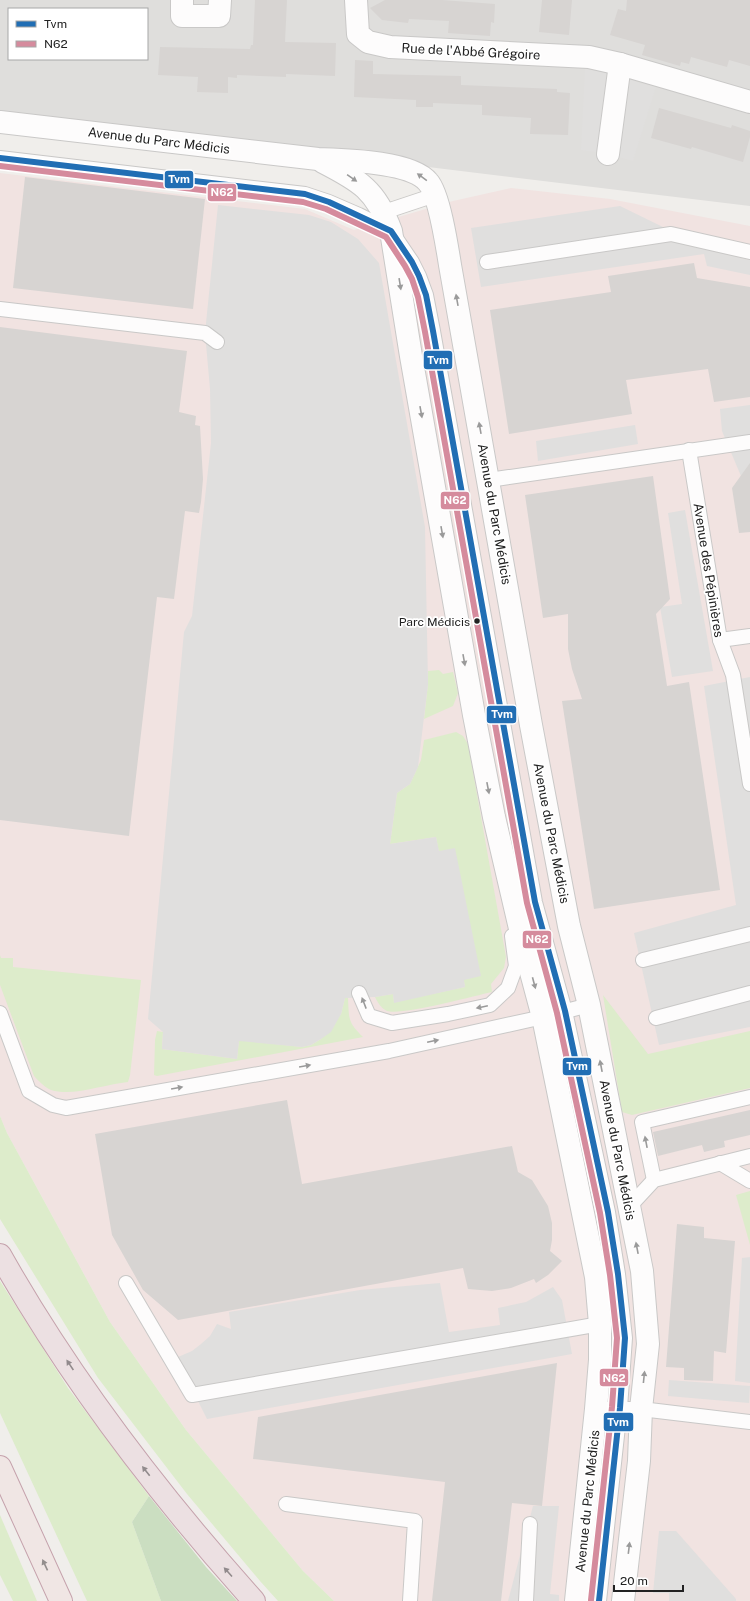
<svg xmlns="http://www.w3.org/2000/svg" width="750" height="1601" font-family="'Public Sans',sans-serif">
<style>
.residential{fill:#dfdedc;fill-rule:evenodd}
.commercial{fill:#f1e3e1}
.grass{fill:#ddeccb}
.forest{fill:#cbdec1}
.parking{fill:#e0dfde}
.building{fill:#d7d4d2}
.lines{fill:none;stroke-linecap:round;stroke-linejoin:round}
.service-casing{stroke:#c9c8c7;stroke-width:16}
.minor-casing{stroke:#c9c8c7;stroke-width:24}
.tertiary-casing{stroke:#c9c8c7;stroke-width:24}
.trunk-casing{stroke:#c5a2ac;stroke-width:24}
.motorway-casing{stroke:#c5a2ac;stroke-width:24}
.service{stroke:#fdfcfc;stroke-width:14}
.minor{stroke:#fdfcfc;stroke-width:22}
.tertiary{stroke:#fdfcfc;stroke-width:22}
.trunk{stroke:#f0e6e4;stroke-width:22}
.motorway{stroke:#ece0e2;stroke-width:22}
.bus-1-casing{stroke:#fff;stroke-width:9}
.bus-2-casing{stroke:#fff;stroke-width:9}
.bus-1{stroke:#216eb4;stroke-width:6}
.bus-2{stroke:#d58b9d;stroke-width:6}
.oneway{fill:#9a9a9a}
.oneway2{fill:#918a8c}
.oneway3{fill:#938e8d}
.bus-dot{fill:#222;stroke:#fff;stroke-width:1.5}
.labels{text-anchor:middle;stroke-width:3.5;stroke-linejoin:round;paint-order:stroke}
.bus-label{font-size:12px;fill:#222;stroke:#fff;text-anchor:end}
.street-label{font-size:13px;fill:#222;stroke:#fff}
.line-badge{stroke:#fff;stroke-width:1.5}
.badge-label{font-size:11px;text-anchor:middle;font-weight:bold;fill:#fff}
</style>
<rect width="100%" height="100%" fill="#f0eeeb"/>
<path class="residential" d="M0 0H750V206L0 115ZM9 9H147V59H9Z"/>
<polygon class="commercial" points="0,173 305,209 354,230 453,201 511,188 610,199 750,226 750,1601 334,1601 303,1571 186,1430 110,1322 7,1133 0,1116"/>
<g class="grass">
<polygon points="439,670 443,674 453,672 458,693 453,706 424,719 428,684 428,671"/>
<path d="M456 732 463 736 468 744 506 957 504 968 491 984 492 992C474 996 400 1016 387 1011 381 1008 378 1003 375 997L393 994 394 1002 465 987 436 837 390 844 397 793 410 784 421 760 424 740Z"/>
<path d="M0 955 1 958H13V967L141 980 130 1075 128 1082C105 1084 73 1097 51 1090 44 1087 39 1081 34 1076L0 985Z"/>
<polygon points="603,995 648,1054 750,1031 750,1088 632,1115 622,1112"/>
<path d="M345 998H348C349 1020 348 1022 363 1037L157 1076 154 1075 155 1040 157 1031 163 1032 162 1049 237 1059 239 1040 302 1047 311 1045 321 1039 341 1014Z"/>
<polygon points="0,1116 7,1133 110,1322 186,1430 303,1571 334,1601 278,1601 260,1581 187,1494 98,1378 0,1219"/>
<polygon points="750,1191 750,1245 736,1195"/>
<polygon points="0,1281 68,1388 149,1496 132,1522 161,1601 87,1601 0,1413"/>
<polygon points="0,1515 37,1601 13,1601 0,1575"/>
</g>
<polygon class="forest" points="149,1496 206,1567 237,1601 161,1601 132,1522"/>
<g class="parking">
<polygon points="585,68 603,68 639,83 656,87 633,161 608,154 581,150"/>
<polygon points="218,205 309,215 331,222 358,239 379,263 425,527 428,684 418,767 410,784 397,793 390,844 436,837 439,851 455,848 481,976 464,980 465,987 394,1003 393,994 375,997 345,998 341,1014 331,1032 321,1039 311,1045 302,1047 239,1041 237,1059 162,1049 163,1032 148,1019 184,632 192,616 211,443 210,389 205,333"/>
<polygon points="620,206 710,250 750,260 750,275 707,266 704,254 481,287 471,228"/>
<polygon points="750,405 750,475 741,476 722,431 720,409"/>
<polygon points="635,425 638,444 538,461 536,441"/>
<polygon points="685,510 713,671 672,677 660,607 682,604 668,513"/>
<polygon points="750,677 750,1027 659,1045 634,933 736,905 704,686"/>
<polygon points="750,1257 750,1383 735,1381 742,1258"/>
<polygon points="440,1283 449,1332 500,1325 498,1308 526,1302 553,1287 562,1300 572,1354 207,1419 183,1371 178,1357 192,1351 201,1344 210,1336 217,1324 231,1329 229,1312 360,1290"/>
<polygon points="669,1380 750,1386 749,1403 668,1396"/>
<polygon points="533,1506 559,1506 550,1594 559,1595 559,1601 508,1601"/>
<polygon points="659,1531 676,1531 736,1599 736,1601 669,1601 669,1593 653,1593"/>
</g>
<g class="building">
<polygon points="255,0 287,0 285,42 336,43 335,76 286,74 286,77 237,75 237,78 228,77 228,93 197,92 198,77 158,75 160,47 250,49 251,45 253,45"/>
<polygon points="385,0 442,0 495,4 494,23 491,22 490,36 448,33 449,21 409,19 408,23 382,20 370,8"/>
<polygon points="542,0 572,0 569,35 539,32"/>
<polygon points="627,0 750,0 750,66 729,60 727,67 691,57 689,64 681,62 680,66 642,55 645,45 610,35 618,9 626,11"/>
<polygon points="355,60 373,61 373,74 461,76 461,85 557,89 557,92 570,93 568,135 530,134 531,118 482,115 482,105 433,103 433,107 416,107 416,100 354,97"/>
<polygon points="659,108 731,128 732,125 750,131 750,137 743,162 692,147 691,149 651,138"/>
<polygon points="25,177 205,199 193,309 13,288"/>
<polygon points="694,263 697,278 750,287 750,397 714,402 708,369 626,380 632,414 509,434 490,310 611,292 608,276"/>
<polygon points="0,327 187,351 179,412 196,416 195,425 200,426 203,479 201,502 199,513 185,511 174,599 157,597 129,836 0,820"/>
<polygon points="750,463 750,532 739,533 732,488"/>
<polygon points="653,476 670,599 656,614 667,686 689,682 720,890 594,909 562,701 582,699 572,669 568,649 568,614 543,618 525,495"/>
<polygon points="287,1100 302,1184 512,1146 518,1172 532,1180 548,1206 552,1223 552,1240 550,1251 562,1261 548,1275 536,1283 534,1279 511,1288 492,1291 468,1289 463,1268 178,1320 143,1290 112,1235 95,1134"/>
<polygon points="750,1110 750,1135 724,1141 725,1147 704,1152 702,1145 658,1156 653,1132"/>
<polygon points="677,1224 704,1227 704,1238 735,1241 726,1353 714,1351 713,1381 684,1380 684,1368 666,1367"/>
<polygon points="557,1363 542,1506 512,1503 501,1601 432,1601 445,1482 253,1459 258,1417"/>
</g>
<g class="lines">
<g class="service-casing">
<g id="service">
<polyline points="0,158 305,194 329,202 359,215 391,231 412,262 419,276 426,295 433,331 535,902 565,1011 608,1212 618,1274 625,1338 620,1408 599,1601"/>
<polyline points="384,212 435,195"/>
<polyline points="487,262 671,234 750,252"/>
<polyline points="0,309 205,333 217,342"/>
<polyline points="689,450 720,640 733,675 750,784"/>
<polyline points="489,480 750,442"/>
<polyline points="720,640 750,636"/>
<polyline points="643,960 750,934"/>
<polyline points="359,993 369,1016 392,1023 448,1014 490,1005 508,988 516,966 512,936"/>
<polyline points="0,1013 29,1091 53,1105 66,1108 389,1051 543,1017 589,1005"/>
<polyline points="656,1018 750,993"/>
<polyline points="720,1163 750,1181"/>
<polyline points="654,1180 642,1122 750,1097"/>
<polyline points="629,1207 654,1180 750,1156"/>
<polyline points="126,1283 192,1395 600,1324"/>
<polyline points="596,1409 641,1409 750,1422"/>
<polyline points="286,1504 415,1521 410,1601"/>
<polyline points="526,1601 530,1524"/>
</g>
</g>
<g class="minor-casing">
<g id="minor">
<polyline points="182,0 182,16 219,16 220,0"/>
<polyline points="356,0 358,34 368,42 390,47 589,57 620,64 750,102"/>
<polyline points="608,154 620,64"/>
</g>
</g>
<g class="tertiary-casing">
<g id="tertiary">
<path d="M0 122 318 159C344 160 411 161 428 182 439 194 447 246 450 265L531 725 569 926 589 1005 642 1271 648 1344 641 1409 639 1461 623 1601"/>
<path d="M323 162C360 181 376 190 391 231L411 356 474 715 494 817 525 950 543 1017 596 1277 600 1324V1360L596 1409 576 1601"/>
</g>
</g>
<g class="trunk-casing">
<polyline id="trunk" points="0,1467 61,1601"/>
</g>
<g class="motorway-casing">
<path id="motorway" d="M0 1255C70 1379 159 1495 254 1601"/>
</g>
<use href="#service" class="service"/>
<use href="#minor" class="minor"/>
<use href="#tertiary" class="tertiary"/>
<use href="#trunk" class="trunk"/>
<use href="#motorway" class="motorway"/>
<g class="bus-1-casing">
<polyline id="bus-1" points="0,158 305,194 329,202 391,231 412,262 419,276 426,295 433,331 535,902 565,1011 608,1212 618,1274 625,1338 620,1408 599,1601"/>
</g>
<g class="bus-2-casing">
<polyline id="bus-2" points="0,166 303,202 326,209 386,237 405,266 412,279 418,297 425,332 527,903 557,1013 600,1213 610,1275 617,1338 612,1407 591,1600"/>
</g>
<use href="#bus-1" class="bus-1"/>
<use href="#bus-2" class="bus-2"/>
</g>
<defs><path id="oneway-solid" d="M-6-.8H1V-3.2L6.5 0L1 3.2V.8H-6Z"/></defs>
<g class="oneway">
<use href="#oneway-solid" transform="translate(422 177) rotate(-144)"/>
<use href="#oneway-solid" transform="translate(352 178) rotate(35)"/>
<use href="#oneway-solid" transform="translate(400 284) rotate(81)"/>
<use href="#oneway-solid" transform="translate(457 300) rotate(-100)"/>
<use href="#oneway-solid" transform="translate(421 412) rotate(80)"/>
<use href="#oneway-solid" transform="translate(480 428) rotate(-100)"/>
<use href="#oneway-solid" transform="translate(442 532) rotate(80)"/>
<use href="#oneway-solid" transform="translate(464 660) rotate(80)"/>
<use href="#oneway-solid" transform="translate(488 788) rotate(79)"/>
<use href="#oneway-solid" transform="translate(534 983) rotate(75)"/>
<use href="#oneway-solid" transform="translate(364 1003) rotate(-111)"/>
<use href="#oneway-solid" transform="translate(482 1007) rotate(168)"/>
<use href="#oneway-solid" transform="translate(433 1041) rotate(-12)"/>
<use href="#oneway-solid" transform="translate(305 1066) rotate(-10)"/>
<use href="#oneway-solid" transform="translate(601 1066) rotate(-101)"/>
<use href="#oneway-solid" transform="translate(177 1088) rotate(-10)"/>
<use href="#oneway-solid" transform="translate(646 1142) rotate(-101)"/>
<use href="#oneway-solid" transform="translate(637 1248) rotate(-101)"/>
<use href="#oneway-solid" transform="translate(644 1377) rotate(-84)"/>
<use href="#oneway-solid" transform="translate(629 1548) rotate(-83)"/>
</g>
<g class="oneway2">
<use href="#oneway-solid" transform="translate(70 1365) rotate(-124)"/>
<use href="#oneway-solid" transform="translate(146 1471) rotate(-128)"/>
<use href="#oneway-solid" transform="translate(228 1572) rotate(-132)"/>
</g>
<use class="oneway3" href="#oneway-solid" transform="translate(45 1565) rotate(-115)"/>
<circle class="bus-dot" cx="477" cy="621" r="3.5"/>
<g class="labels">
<g class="bus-label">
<text x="470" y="626">Parc Médicis</text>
</g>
<g class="street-label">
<text transform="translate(471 51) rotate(3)" y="5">Rue de l'Abbé Grégoire</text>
<text transform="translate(159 140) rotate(7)" y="5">Avenue du Parc Médicis</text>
<text transform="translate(495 514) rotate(80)" y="5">Avenue du Parc Médicis</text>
<text transform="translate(709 570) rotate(81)" y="5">Avenue des Pépinières</text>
<text transform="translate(552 833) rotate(79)" y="5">Avenue du Parc Médicis</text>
<text transform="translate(618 1150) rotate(79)" y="5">Avenue du Parc Médicis</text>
<text transform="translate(587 1501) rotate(-84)" y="5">Avenue du Parc Médicis</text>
</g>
</g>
<g class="line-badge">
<rect x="164" y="170" width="30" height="19" rx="4" fill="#216eb4"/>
<rect x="207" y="183" width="30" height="19" rx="4" fill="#d58b9d"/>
<rect x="423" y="350" width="30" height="20" rx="4" fill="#216eb4"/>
<rect x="440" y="491" width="30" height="19" rx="4" fill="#d58b9d"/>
<rect x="486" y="705" width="31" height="19" rx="4" fill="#216eb4"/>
<rect x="522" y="930" width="30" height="19" rx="4" fill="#d58b9d"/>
<rect x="562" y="1057" width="30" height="19" rx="4" fill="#216eb4"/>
<rect x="599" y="1368" width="30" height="19" rx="4" fill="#d58b9d"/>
<rect x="603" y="1412" width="31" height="20" rx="4" fill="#216eb4"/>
</g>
<g class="badge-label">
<text x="179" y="183">Tvm</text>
<text x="222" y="196">N62</text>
<text x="438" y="364">Tvm</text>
<text x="455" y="504">N62</text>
<text x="502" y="718">Tvm</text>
<text x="537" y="943">N62</text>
<text x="577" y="1070">Tvm</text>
<text x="614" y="1382">N62</text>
<text x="618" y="1426">Tvm</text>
</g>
<rect x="8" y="8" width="140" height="52" fill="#ffffff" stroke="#a7a7a7"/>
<rect x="16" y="21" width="20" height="6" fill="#216eb4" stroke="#a7a7a7"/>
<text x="44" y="28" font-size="12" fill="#222222">Tvm</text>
<rect x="16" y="41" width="20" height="6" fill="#d58b9d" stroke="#a7a7a7"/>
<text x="44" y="48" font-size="12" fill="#222222">N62</text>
<path d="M614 1585v6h69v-6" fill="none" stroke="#222222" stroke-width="2"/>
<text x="620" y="1585" font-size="12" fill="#222222" stroke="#ffffff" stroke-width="3" paint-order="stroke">20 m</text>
</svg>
